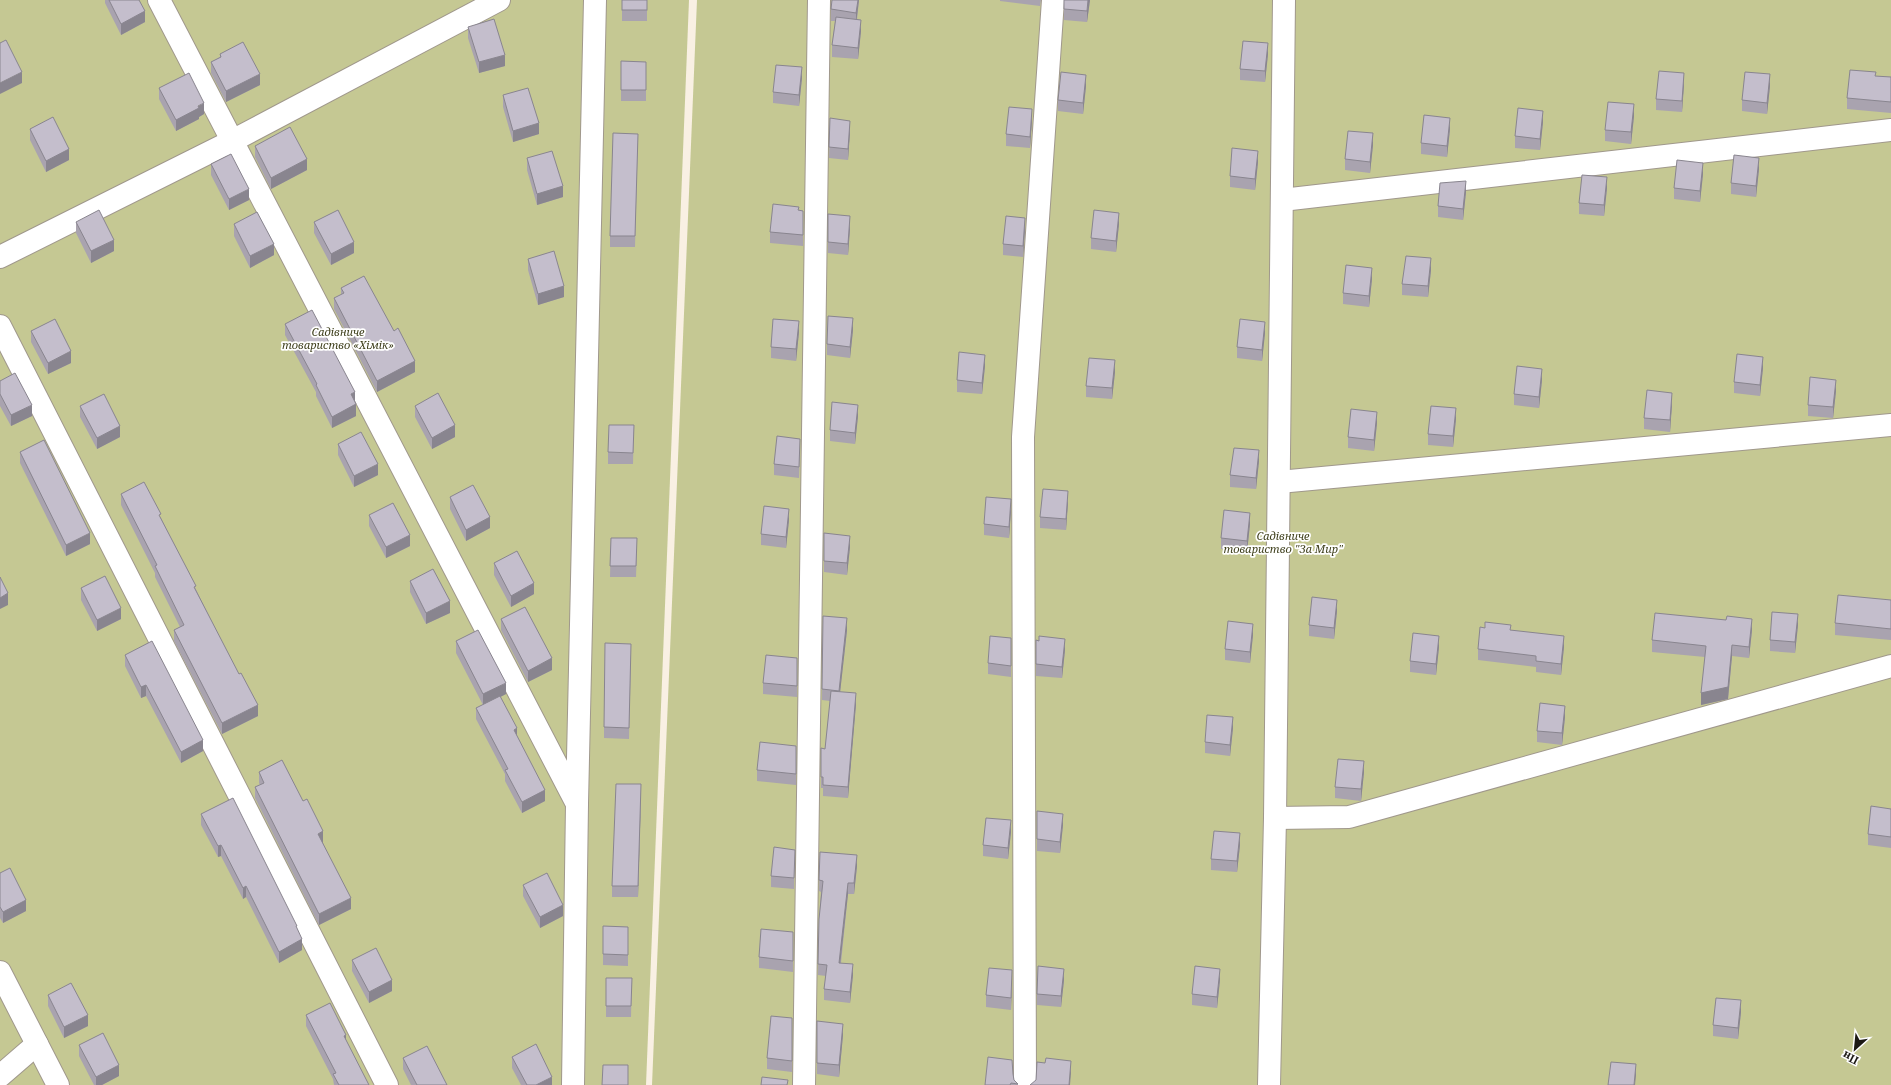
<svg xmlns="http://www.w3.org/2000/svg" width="1891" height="1085" font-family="'Noto Serif',serif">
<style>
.green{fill:#c5c893}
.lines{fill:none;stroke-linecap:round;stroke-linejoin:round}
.minor-casing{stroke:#a0988c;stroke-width:24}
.minor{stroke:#fff;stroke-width:22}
.wall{fill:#a9a3af}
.shaded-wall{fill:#89858f}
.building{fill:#c4becc;stroke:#89858f}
.labels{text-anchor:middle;stroke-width:3.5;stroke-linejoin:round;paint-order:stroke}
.park-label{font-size:11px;font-style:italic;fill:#3e3f1b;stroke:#fff}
</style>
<rect width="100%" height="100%" fill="#f9f0e3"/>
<g class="green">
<polygon points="0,0 689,0 646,1085 0,1085"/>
<polygon points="697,0 1891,0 1891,1085 652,1085"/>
</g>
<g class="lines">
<g class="minor-casing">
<g id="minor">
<polyline points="159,0 577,804 573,1085"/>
<polyline points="1284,0 1275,818 1349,817 1891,666"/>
<polyline points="1282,200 1891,130"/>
<polyline points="0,257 232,141 499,0"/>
<polyline points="0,326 387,1085"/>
<polyline points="1279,482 1891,425"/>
<polyline points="577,803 595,0"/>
<polyline points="0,972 58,1085"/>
<polyline points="0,1076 37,1044"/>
<polyline points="804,1085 819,0"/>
<polyline points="1025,1085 1023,437 1053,0"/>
<polyline points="1269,1085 1275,818"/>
</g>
</g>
<use href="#minor" class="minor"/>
</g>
<g class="wall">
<polygon points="105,0 139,0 145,22 121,35 105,3"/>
<rect x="622" y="0" width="25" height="21"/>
<polygon points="832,0 859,0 857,20 861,31 858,59 832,57 832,45 835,21 831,21 831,9"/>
<polygon points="1000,0 1041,0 1040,6 1000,1"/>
<polygon points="1064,0 1090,0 1087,22 1064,20"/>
<polygon points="468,27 505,66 479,73 468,38"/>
<polygon points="220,54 260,85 226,102 211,73 211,62 220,57"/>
<polygon points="1268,54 1265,82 1240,80 1240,69"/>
<polygon points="621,61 646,62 646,101 621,101"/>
<polygon points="1876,76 1891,77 1891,116 1891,113 1847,109 1847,98"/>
<polygon points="802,78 799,106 773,103 773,92"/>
<polygon points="1684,84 1682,112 1656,110 1656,99"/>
<polygon points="1086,86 1083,114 1058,111 1058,100"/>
<polygon points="1770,86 1767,114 1742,111 1742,100"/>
<polygon points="159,88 204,114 199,117 199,119 176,131 159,99"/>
<polygon points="503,95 539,134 513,142 503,107"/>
<polygon points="1634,116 1631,144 1605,141 1605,130"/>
<polygon points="830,118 850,132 848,160 829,158"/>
<polygon points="1032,120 1030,148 1006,146 1006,134"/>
<polygon points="1543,122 1540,150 1515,148 1515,136"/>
<polygon points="30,129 69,160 46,172 30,140"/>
<polygon points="1450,129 1447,157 1421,154 1421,143"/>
<polygon points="638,134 635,247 610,247 610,236"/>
<polygon points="1373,145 1370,173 1345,170 1345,159"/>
<polygon points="255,146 307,170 271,189 255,157"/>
<polygon points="527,158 563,197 537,205 527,170"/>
<polygon points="1258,162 1255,190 1230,187 1230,176"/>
<polygon points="211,164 249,200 229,210 211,175"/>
<polygon points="1759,169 1756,197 1731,194 1731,183"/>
<polygon points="1703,174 1700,202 1674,199 1674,188"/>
<polygon points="1607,188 1604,216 1579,214 1579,203"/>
<polygon points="1466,192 1463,220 1438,217 1438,206"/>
<polygon points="799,210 803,211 803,246 770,243 770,232"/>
<polygon points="828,214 850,228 848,255 828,253"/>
<polygon points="76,222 114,251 91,263 76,233"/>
<polygon points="314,222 354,253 331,265 314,233"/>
<polygon points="234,224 274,255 250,268 234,236"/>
<polygon points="1119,224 1116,252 1091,249 1091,238"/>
<polygon points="1025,229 1023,257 1003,255 1003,244"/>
<polygon points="528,259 564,297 538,305 528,270"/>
<polygon points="1431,270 1428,297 1402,295 1402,284"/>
<polygon points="1372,279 1369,307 1343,304 1343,293"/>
<polygon points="341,288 415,372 377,392 334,309 334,298 341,295"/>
<polygon points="285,324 355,402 356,416 332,428 316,396 316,392 285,335"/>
<polygon points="853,330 850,358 827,355 827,344"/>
<polygon points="31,331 71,363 48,374 31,342"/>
<polygon points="799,332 796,361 771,358 771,347"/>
<polygon points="1265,333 1262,361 1237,358 1237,347"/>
<polygon points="985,366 982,394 957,392 957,380"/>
<polygon points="1763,368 1760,396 1734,393 1734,382"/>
<polygon points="1115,372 1112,399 1086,397 1086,386"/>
<polygon points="1542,380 1539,408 1514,405 1514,394"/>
<polygon points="0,381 32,416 11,426 0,406"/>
<polygon points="1836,391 1833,418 1808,416 1808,405"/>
<polygon points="1672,404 1670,432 1644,429 1644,418"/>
<polygon points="80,406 120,437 97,449 80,417"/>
<polygon points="415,406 455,437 432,449 415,417"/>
<polygon points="858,416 855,444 830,441 830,430"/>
<polygon points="1456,419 1453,447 1428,445 1428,434"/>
<polygon points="1377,423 1374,451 1348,448 1348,437"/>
<polygon points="634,425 633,464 608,464 608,452"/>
<polygon points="338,444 378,475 354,487 338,455"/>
<polygon points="800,450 799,478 774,475 774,464"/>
<polygon points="20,452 90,544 66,556 20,463"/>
<polygon points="1259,461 1256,489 1230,487 1230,475"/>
<polygon points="121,494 161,518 258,716 222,734 174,641 174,630 180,627 155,577 155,573 121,505"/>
<polygon points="450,497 490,528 466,541 450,509"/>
<polygon points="1068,502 1066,530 1040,528 1040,517"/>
<polygon points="1011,510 1009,538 984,535 984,524"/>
<polygon points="369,515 410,546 386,558 369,526"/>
<polygon points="789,520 786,548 761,545 761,534"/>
<polygon points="1250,524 1247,552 1221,549 1221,538"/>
<polygon points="824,533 850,547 847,575 824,572"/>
<polygon points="611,538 637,549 636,577 610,577"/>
<polygon points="494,563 534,594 511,607 494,575"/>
<polygon points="410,581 450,613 426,624 410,592"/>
<polygon points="81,588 121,619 97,631 81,600"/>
<polygon points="1891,600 1891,640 1835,635 1835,623"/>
<polygon points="1337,611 1334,639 1309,636 1309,625"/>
<polygon points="823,616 847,630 840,692 856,704 848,798 823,796 823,788 821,788 821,777 825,749 830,701 822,700"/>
<polygon points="501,619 552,670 528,682 501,630"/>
<polygon points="1798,625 1795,653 1770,651 1770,640"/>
<polygon points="1511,630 1564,647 1561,675 1536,672 1536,667 1478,660 1478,649"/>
<polygon points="1752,630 1749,658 1732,656 1728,699 1701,705 1705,657 1652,652 1652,640"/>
<polygon points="1253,635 1250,663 1225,660 1225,649"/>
<polygon points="1011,638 1011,677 988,674 988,663"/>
<polygon points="1036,640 1039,641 1065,650 1062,678 1036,676"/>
<polygon points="456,641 506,694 500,697 545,801 522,813 505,781 505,774 476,719 476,708 483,705 456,653"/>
<polygon points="1439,647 1436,675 1410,672 1410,661"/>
<polygon points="125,655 203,751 181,763 146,696 141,698 125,666"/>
<polygon points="631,655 629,739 604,738 604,727"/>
<polygon points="797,658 797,697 763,694 763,683"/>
<polygon points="1565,717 1562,745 1537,742 1537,731"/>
<polygon points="1233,728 1230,756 1205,753 1205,742"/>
<polygon points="796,746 796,785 757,781 757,770"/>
<polygon points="259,772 323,843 351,909 319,925 255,798 255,787 260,785 259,783"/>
<polygon points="1364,772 1361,801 1335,798 1335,787"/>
<polygon points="641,795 638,897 612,897 612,886"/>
<polygon points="1891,809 1891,848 1868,845 1868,834"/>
<polygon points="1037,811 1063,825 1060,853 1037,851"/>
<polygon points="201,814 297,930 302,950 279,963 246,897 243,899 221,856 218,857 201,825"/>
<polygon points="1011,832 1008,859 983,856 983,845"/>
<polygon points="1240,845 1237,872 1211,870 1211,859"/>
<polygon points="795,850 794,889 771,887 771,876"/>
<polygon points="820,852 857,866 854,894 848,894 841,963 853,975 850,1003 824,1000 824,989 826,976 818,975 819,919 821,892 819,891"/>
<polygon points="0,873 26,911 3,923 0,918"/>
<polygon points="523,885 563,916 540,928 523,896"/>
<polygon points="603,926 628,927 628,966 603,965"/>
<polygon points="793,932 793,972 759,968 759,957"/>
<polygon points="352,960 392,991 369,1003 352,971"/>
<polygon points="606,978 632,978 631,1017 606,1017"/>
<polygon points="1064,980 1061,1007 1037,1005 1037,994"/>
<polygon points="1220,980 1217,1008 1192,1005 1192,994"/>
<polygon points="1012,981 1011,1010 986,1007 986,995"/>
<polygon points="48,995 88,1026 64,1038 48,1006"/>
<polygon points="1741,1012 1738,1039 1713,1036 1713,1025"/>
<polygon points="306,1015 346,1041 369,1085 334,1085 333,1079 306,1026"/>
<polygon points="792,1018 792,1072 767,1069 767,1058"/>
<polygon points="843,1035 839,1077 817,1074 817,1063"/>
<polygon points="79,1045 119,1076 102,1085 94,1085 79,1056"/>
<polygon points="512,1057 552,1085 521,1085 512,1068"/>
<polygon points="403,1058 447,1085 411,1085 403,1069"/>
<polygon points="1013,1074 1014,1080 1018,1084 1018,1085 985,1085"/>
</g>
<g class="shaded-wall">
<polygon points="858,0 859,0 856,24 856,13"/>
<polygon points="1088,0 1090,0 1087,22 1087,11"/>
<polygon points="145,11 145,22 121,35 121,24"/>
<polygon points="861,20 861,31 858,59 858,48"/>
<polygon points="1268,43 1268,54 1265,82 1265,71"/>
<polygon points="505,55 505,66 479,73 479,62"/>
<polygon points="802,67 802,78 799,106 799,95"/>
<polygon points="22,72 22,83 0,94 0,83"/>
<polygon points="1684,73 1684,84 1682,112 1682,101"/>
<polygon points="260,74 260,85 226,102 226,91"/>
<polygon points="1770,74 1770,86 1767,114 1767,103"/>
<polygon points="1086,75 1086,86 1083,114 1083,103"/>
<polygon points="204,103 204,114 199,117 199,119 176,131 176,120"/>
<polygon points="1634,104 1634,116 1631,144 1631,132"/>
<polygon points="1032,109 1032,120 1030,148 1030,137"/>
<polygon points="1543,111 1543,122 1540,150 1540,139"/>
<polygon points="1450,118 1450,129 1447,157 1447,146"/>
<polygon points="850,121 850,132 848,160 848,149"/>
<polygon points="539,123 539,134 513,142 513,131"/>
<polygon points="1373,133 1373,145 1370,173 1370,162"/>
<polygon points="69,149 69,160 46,172 46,161"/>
<polygon points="1258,151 1258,162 1255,190 1255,179"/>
<polygon points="1759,158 1759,169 1756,197 1756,186"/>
<polygon points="307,159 307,170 271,189 271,178"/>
<polygon points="1703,163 1703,174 1700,202 1700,191"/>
<polygon points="1607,177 1607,188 1604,216 1604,205"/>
<polygon points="1466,181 1466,192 1463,220 1463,209"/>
<polygon points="563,186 563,197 537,205 537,194"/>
<polygon points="249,189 249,200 229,210 229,199"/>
<polygon points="1119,213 1119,224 1116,252 1116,241"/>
<polygon points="850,216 850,228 848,255 848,244"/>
<polygon points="1025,218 1025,229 1023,257 1023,246"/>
<polygon points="114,240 114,251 91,263 91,251"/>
<polygon points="354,242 354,253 331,265 331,254"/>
<polygon points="274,244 274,255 250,268 250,256"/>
<polygon points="1431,258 1431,270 1428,297 1428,286"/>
<polygon points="1372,268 1372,279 1369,307 1369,296"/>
<polygon points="564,286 564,297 538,305 538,294"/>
<polygon points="853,318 853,330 850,358 850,347"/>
<polygon points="799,321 799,332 796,361 796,349"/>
<polygon points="1265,322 1265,333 1262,361 1262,350"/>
<polygon points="71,351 71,363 48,374 48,363"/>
<polygon points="985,355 985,366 982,394 982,383"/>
<polygon points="1763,357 1763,368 1760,396 1760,385"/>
<polygon points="1115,360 1115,372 1112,399 1112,388"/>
<polygon points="415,361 415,372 377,392 377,381"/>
<polygon points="1542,369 1542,380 1539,408 1539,397"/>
<polygon points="1836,380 1836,391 1833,418 1833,407"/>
<polygon points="355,392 355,403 351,394"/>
<polygon points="1672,393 1672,404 1670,432 1670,420"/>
<polygon points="356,404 356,416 332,428 332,417"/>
<polygon points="32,405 32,416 11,426 11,415"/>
<polygon points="858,405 858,416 855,444 855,433"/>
<polygon points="1456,408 1456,419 1453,447 1453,436"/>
<polygon points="1377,412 1377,423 1374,451 1374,440"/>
<polygon points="455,425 455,437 432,449 432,438"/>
<polygon points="120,426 120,437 97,449 97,438"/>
<polygon points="1259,450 1259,461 1256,489 1256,478"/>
<polygon points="378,464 378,475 354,487 354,476"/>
<polygon points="1068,491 1068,502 1066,530 1066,519"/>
<polygon points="1011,499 1011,510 1009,538 1009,527"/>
<polygon points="789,509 789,520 786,548 786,537"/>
<polygon points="1250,513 1250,524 1247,552 1247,541"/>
<polygon points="490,517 490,528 466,541 466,530"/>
<polygon points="90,533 90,544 66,556 66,545"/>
<polygon points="410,535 410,546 386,558 386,547"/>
<polygon points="850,536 850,547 847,575 847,563"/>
<polygon points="534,583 534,594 511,607 511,596"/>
<polygon points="8,593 8,605 0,609 0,598"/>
<polygon points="1337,600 1337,611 1334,639 1334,628"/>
<polygon points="450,601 450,613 426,624 426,613"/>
<polygon points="121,608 121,619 97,631 97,620"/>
<polygon points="1798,614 1798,625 1795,653 1795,642"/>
<polygon points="847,618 847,630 839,702 839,691"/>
<polygon points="1752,619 1752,630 1749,658 1749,647"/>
<polygon points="1253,624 1253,635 1250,663 1250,652"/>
<polygon points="1439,636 1439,647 1436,675 1436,664"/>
<polygon points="1564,636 1564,647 1561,675 1561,664"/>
<polygon points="1065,639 1065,650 1062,678 1062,667"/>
<polygon points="1732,645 1732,656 1728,699 1701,705 1701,693"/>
<polygon points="552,658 552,670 528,682 528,671"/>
<polygon points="506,683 506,694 483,706 483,694"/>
<polygon points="146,685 146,696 141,698 141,687"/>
<polygon points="856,693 856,704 848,798 848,787"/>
<polygon points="258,705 258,716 222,734 222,723"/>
<polygon points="1565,706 1565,717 1562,745 1562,733"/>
<polygon points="1233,717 1233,728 1230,756 1230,745"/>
<polygon points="517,728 517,739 514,730"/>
<polygon points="203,740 203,751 181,763 181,752"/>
<polygon points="1364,761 1364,772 1361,801 1361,789"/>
<polygon points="641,784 641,795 638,897 638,886"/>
<polygon points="545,790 545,801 522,813 522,802"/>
<polygon points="1063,814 1063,825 1060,853 1060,842"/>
<polygon points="1011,820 1011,832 1008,859 1008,848"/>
<polygon points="323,831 323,843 318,845 318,834"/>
<polygon points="1240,833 1240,845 1237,872 1237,861"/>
<polygon points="221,845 221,856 218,857 218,846"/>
<polygon points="857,855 857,866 854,894 854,883"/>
<polygon points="848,883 848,894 839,974 839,963"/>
<polygon points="246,886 246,897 243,899 243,888"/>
<polygon points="351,898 351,909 319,925 319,914"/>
<polygon points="26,900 26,911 3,923 3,912"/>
<polygon points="563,905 563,916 540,928 540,917"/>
<polygon points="302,939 302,950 279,963 279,952"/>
<polygon points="853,964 853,975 850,1003 850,992"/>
<polygon points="1064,969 1064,980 1061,1007 1061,996"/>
<polygon points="1220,969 1220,980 1217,1008 1217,997"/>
<polygon points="1012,970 1012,981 1011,1010 1011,998"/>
<polygon points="392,980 392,991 369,1003 369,992"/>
<polygon points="1741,1000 1741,1012 1738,1039 1738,1028"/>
<polygon points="88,1015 88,1026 64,1038 64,1027"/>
<polygon points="843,1024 843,1035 839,1077 839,1065"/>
<polygon points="346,1035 346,1046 344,1036"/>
<polygon points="1071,1061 1071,1072 1070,1085 1069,1085"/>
<polygon points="1636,1064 1636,1075 1635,1085 1634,1085"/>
<polygon points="119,1065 119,1076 102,1085 96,1085 96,1077"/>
<polygon points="552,1077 552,1085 536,1085"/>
</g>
<g class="building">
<polygon points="109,0 139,0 145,11 121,24"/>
<rect x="622" y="0" width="25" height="10"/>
<polygon points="832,0 858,0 856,13 831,9"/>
<polygon points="1064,0 1088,0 1087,11 1064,9"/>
<polygon points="836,17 861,20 858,48 832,45"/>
<polygon points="494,19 505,55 479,62 468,27"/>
<polygon points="6,40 22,72 0,83 0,43"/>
<polygon points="1243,41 1268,43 1265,71 1240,69"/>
<polygon points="243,42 260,74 226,91 211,62 221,57 220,54"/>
<polygon points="621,61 646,62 646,90 621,90"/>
<polygon points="776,65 802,67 799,95 773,92"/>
<polygon points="1850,70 1876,72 1875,76 1891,77 1891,102 1847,98"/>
<polygon points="1659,71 1684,73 1682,101 1656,99"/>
<polygon points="1061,72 1086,75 1083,103 1058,100"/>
<polygon points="1745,72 1770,74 1767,103 1742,100"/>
<polygon points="189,73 204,103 198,106 199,108 176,120 159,88"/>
<polygon points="528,88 539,123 513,131 503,95"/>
<polygon points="1608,102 1634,104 1631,132 1605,130"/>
<polygon points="1009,107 1032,109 1030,137 1006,134"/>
<polygon points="1518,108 1543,111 1540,139 1515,136"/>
<polygon points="1424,115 1450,118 1447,146 1421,143"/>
<polygon points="53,117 69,149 46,161 30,129"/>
<polygon points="830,118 850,121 848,149 829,147"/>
<polygon points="290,127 307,159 271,178 255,146"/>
<polygon points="1348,131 1373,133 1370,162 1345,159"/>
<polygon points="613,133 638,134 635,236 610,236"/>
<polygon points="1232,148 1258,151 1255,179 1230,176"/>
<polygon points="552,151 563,186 537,194 527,158"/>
<polygon points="231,154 249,189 229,199 211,164"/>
<polygon points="1734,155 1759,158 1756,186 1731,183"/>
<polygon points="1677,160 1703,163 1700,191 1674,188"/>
<polygon points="1582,175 1607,177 1604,205 1579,203"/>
<polygon points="1466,181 1463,209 1438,206 1440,183"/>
<polygon points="773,204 799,207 798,210 803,211 803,235 770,232"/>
<polygon points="99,210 114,240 91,251 76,222"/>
<polygon points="338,210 354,242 331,254 314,222"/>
<polygon points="1094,210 1119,213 1116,241 1091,238"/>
<polygon points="257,212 274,244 250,256 234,224"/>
<polygon points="828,214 850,216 848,244 828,242"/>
<polygon points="1006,216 1025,218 1023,246 1003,244"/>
<polygon points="554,251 564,286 538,294 528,259"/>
<polygon points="1406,256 1431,258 1428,286 1402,284"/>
<polygon points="1346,265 1372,268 1369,296 1343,293"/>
<polygon points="364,276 394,331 398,328 415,361 377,381 334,298 344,293 341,288"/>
<polygon points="312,310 355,392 351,394 356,404 332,417 316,385 317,384 285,324"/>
<polygon points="828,316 853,318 850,347 827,344"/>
<polygon points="55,319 71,351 48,363 31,331"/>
<polygon points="773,319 799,321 796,349 771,347"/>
<polygon points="1240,319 1265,322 1262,350 1237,347"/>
<polygon points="959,352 985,355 982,383 957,380"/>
<polygon points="1737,354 1763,357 1760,385 1734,382"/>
<polygon points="1089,358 1115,360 1112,388 1086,386"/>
<polygon points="1517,366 1542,369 1539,397 1514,394"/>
<polygon points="15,373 32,405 11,415 0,394 0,381"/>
<polygon points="1810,377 1836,380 1833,407 1808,405"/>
<polygon points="1647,390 1672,393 1670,420 1644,418"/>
<polygon points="438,393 455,425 432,438 415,406"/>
<polygon points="104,394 120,426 97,438 80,406"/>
<polygon points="832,402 858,405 855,433 830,430"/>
<polygon points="1431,406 1456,408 1453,436 1428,434"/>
<polygon points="1351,409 1377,412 1374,440 1348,437"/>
<polygon points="609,425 634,425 633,453 608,452"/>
<polygon points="361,432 378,464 354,476 338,444"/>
<polygon points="777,436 800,439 799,467 774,464"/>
<polygon points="44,440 90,533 66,545 20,452"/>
<polygon points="1234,448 1259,450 1256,478 1230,475"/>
<polygon points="144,482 161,514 159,515 196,586 194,587 239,674 241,673 258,705 222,723 174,630 184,625 155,566 157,565 121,494"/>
<polygon points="473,485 490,517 466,530 450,497"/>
<polygon points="1043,489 1068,491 1066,519 1040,517"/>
<polygon points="986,497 1011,499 1009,527 984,524"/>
<polygon points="393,503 410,535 386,547 369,515"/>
<polygon points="764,506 789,509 786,537 761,534"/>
<polygon points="1224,510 1250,513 1247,541 1221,538"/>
<polygon points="824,533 850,536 847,563 824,561"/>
<polygon points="611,538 637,538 636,566 610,566"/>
<polygon points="517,551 534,583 511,596 494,563"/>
<polygon points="433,569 450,601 426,613 410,581"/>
<polygon points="105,576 121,608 97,620 81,588"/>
<polygon points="0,577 8,593 0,598"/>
<polygon points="1838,595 1891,600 1891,629 1835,623"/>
<polygon points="1312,597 1337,600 1334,628 1309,625"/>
<polygon points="525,607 552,658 528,671 501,619"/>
<polygon points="1772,612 1798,614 1795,642 1770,640"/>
<polygon points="1655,613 1726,620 1727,616 1752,619 1749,647 1732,645 1728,687 1701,693 1706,646 1652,640"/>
<polygon points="823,616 847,618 839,691 822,689"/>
<polygon points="1228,621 1253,624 1250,652 1225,649"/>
<polygon points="1485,622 1511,625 1510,630 1564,636 1561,664 1536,661 1536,656 1478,649 1480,627 1485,628"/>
<polygon points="478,630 506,683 483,694 456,641"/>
<polygon points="1413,633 1439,636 1436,664 1410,661"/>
<polygon points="990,636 1011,638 1011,666 988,663"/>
<polygon points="1039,636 1065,639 1062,667 1036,664 1036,640 1039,641"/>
<polygon points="152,641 203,740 181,752 146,685 141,687 125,655"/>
<polygon points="605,643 631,644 629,728 604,727"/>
<polygon points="766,655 797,658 797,686 763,683"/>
<polygon points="831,691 856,693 848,787 823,785 823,777 821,777 821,748 825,749"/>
<polygon points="500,696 517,728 514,730 545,790 522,802 505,770 508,769 476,708"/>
<polygon points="1540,703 1565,706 1562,733 1537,731"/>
<polygon points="1207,715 1233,717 1230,745 1205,742"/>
<polygon points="760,742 796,746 796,774 757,770"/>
<polygon points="1338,759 1364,761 1361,789 1335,787"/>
<polygon points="282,760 303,801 307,799 323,831 318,834 351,898 319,914 255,787 264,783 259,772"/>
<polygon points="616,784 641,784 638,886 612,886"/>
<polygon points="233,798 297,926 296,926 302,939 279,952 246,886 243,888 221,845 218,846 201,814"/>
<polygon points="1871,806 1891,809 1891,837 1868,834"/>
<polygon points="1037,811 1063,814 1060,842 1037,839"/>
<polygon points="986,818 1011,820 1008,848 983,845"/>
<polygon points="1214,831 1240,833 1237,861 1211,859"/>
<polygon points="774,847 795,850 794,878 771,876"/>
<polygon points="820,852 857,855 854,883 848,883 839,963 853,964 850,992 824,989 827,965 818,964 819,919 823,881 819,880"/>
<polygon points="10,868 26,900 3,912 0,907 0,873"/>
<polygon points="547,873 563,905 540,917 523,885"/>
<polygon points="603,926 628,927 628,955 603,954"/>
<polygon points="761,929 793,932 793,961 759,957"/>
<polygon points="376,948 392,980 369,992 352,960"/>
<polygon points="1038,966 1064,969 1061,996 1037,994"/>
<polygon points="1195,966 1220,969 1217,997 1192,994"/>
<polygon points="989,968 1012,970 1011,998 986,995"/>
<polygon points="606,978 632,978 631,1006 606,1006"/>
<polygon points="71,983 88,1015 64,1027 48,995"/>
<polygon points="1716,998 1741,1000 1738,1028 1713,1025"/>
<polygon points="330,1003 346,1035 344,1036 369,1085 339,1085 333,1074 336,1073 306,1015"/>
<polygon points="771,1016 792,1018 792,1061 767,1058"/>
<polygon points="817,1021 843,1024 839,1065 817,1063"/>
<polygon points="103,1033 119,1065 96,1077 79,1045"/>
<polygon points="536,1044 552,1077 536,1085 527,1085 512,1057"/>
<polygon points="427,1046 447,1085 417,1085 403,1058"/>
<polygon points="988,1057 1012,1060 1013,1074 1014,1080 1018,1084 1011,1083 1010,1085 985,1085"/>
<polygon points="1046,1058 1071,1061 1069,1085 1030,1085 1036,1080 1037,1062 1045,1063"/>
<polygon points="1611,1062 1636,1064 1634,1085 1608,1085"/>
<polygon points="603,1065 628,1065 628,1085 602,1085"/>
<polygon points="762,1077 788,1080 787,1085 761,1085"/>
</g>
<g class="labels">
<g class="park-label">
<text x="338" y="336">Садівниче<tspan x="338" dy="13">товариство «Хімік»</tspan></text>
<text x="1283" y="540">Садівниче<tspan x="1283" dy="13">товариство "За Мир"</tspan></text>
</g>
</g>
<g transform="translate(1855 1049) rotate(207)" stroke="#ffffff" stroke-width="3" paint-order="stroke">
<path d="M0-3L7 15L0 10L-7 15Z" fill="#1b1814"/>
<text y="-6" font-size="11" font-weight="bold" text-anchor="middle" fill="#1b1814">Пн</text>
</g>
</svg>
